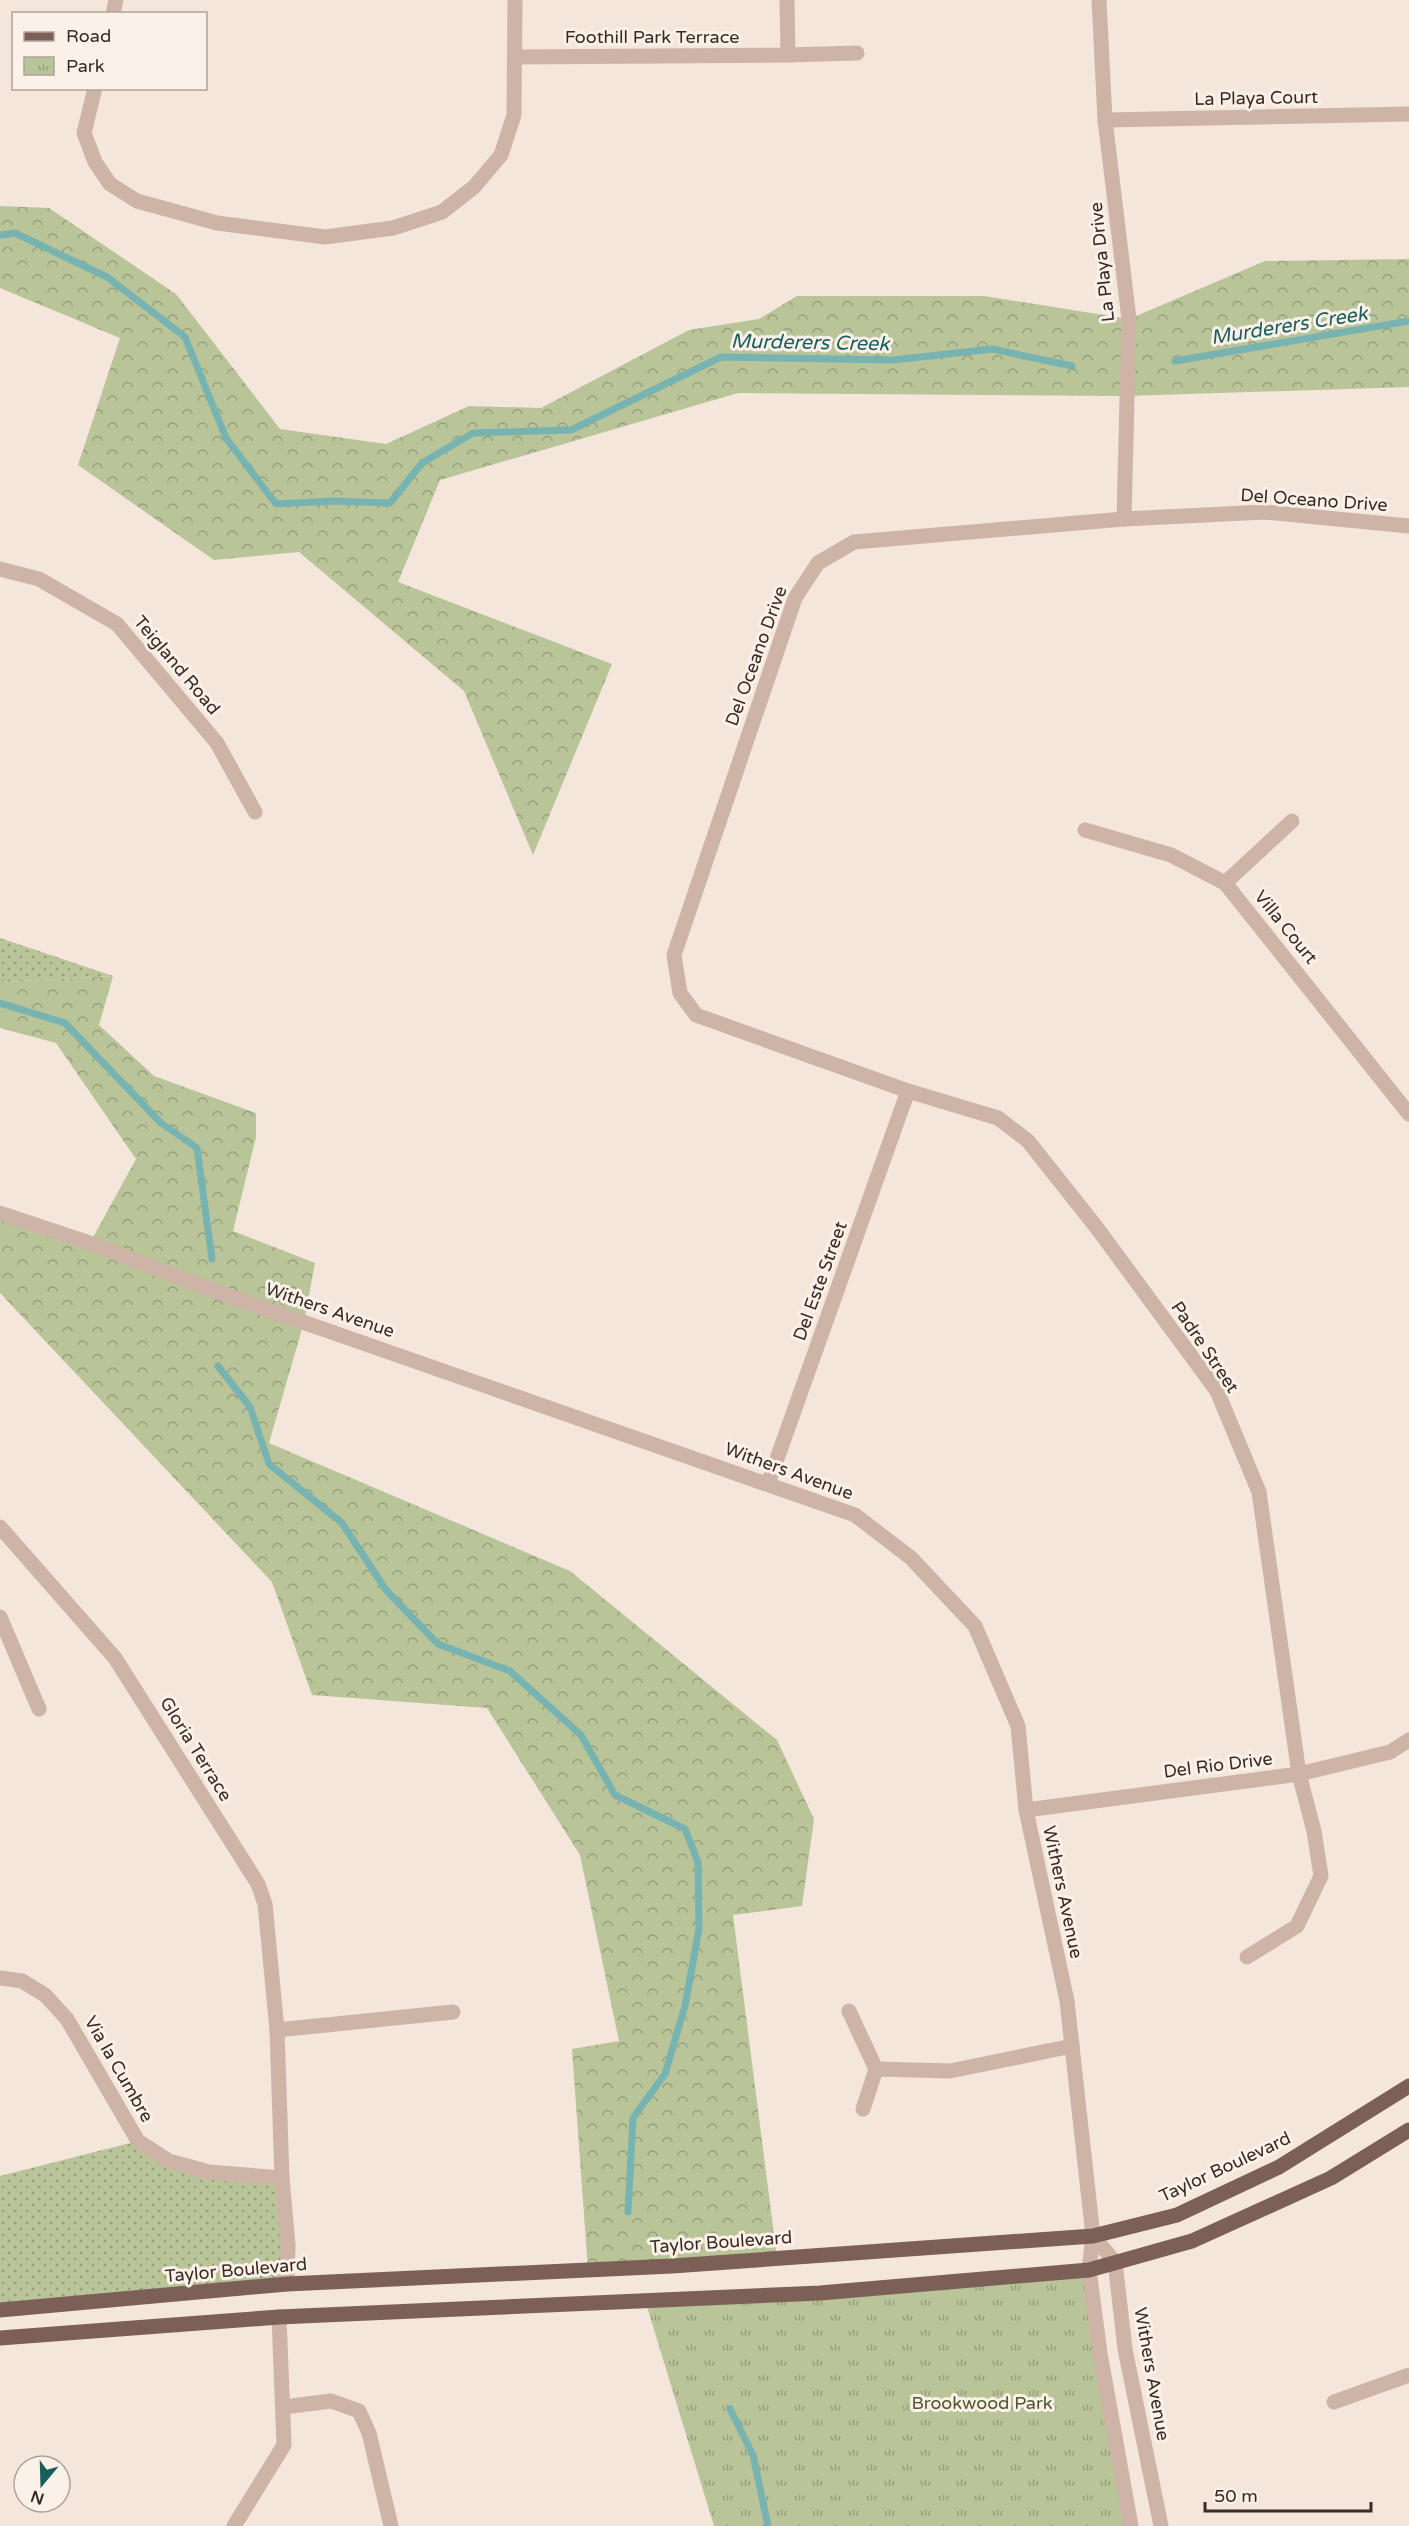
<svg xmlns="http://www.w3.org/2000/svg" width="1409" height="2526" font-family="'Varela Round',sans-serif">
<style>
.grass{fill:url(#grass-dots)}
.forest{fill:url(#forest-crowns)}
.park{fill:url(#park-tufts)}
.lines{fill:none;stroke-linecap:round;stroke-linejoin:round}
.stream{stroke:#77b3b1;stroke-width:7}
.minor{stroke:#cdb4a6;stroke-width:15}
.major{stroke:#7c6057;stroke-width:15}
.labels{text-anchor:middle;stroke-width:6;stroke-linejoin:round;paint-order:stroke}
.street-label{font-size:18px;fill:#382b27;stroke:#fbf1e8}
.park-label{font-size:18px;fill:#4b5929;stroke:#fbf1e8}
.water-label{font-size:20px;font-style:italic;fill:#195e5c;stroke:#fbf1e8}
</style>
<defs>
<pattern id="grass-dots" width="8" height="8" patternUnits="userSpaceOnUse" patternTransform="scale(1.5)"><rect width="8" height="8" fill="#b9c499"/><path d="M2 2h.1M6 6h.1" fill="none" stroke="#979f7d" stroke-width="1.8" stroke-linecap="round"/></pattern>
<pattern id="forest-crowns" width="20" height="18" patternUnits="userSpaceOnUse" patternTransform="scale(1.5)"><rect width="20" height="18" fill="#b9c499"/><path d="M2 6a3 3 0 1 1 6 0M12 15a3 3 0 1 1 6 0" fill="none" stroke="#979f7d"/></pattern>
<pattern id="park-tufts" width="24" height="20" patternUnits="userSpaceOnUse" patternTransform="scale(1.5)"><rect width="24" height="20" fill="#b9c499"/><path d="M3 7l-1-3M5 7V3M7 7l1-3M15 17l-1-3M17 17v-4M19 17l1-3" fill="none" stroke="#979f7d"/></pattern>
</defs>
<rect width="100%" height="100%" fill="#f4e6db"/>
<g class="grass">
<polygon points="0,938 113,976 5,982 0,974"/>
<polygon points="138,2141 169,2161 282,2178 287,2284 0,2310 0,2176"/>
</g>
<g class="forest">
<polygon points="0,206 49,208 176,294 280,429 386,444 469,406 541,408 689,330 759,319 797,296 984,296 1129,319 1265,261 1409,259 1409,387 1127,396 738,393 440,480 398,582 612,664 533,855 464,691 299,552 214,560 78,465 120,338 0,288"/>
<polygon points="0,974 5,982 113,976 99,1025 154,1076 256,1113 256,1137 233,1231 315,1263 304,1322 269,1443 570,1571 777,1740 814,1819 802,1906 733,1915 777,2258 588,2270 572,2049 619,2041 580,1855 487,1708 312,1695 272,1582 0,1293 0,1213 90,1243 136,1159 56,1043 0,1028"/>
</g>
<polygon class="park" points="1089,2270 1131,2526 714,2526 645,2300"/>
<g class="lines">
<g class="stream">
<polyline points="0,235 15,233 107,277 185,337 226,438 276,504 333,501 390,503 422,463 473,433 571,430 721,357 893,360 992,349 1072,366"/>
<polyline points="1175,361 1409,321"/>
<polyline points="0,1003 65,1023 161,1123 197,1148 212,1259"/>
<polyline points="218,1366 250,1407 269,1464 342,1523 386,1590 438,1644 510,1671 581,1735 615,1795 685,1829 698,1862 699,1929 685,2006 665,2074 633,2118 628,2212"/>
<polyline points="730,2409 753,2455 768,2526"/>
</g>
<g class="minor">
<polyline points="1099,0 1105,120 1129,319 1124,519"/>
<polyline points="113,14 116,0"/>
<polyline points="788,55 857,53"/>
<polyline points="516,57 788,55 787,0"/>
<polyline points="95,88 84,133 95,162 110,184 137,201 217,223 325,237 393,228 442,212 474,187 501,155 514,115 515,0"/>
<polyline points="1105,120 1409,114"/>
<polyline points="0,569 39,579 117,624 217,743 255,812"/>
<polyline points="1085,830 1171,855 1225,883 1409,1114"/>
<polyline points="1225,883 1292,821"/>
<polyline points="0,1213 90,1243 217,1292 855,1515 911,1558 975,1626 1018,1726 1026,1810 1067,2001 1093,2236"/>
<polyline points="768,1484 908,1091"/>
<polyline points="0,1527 115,1658 258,1884 265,1904 277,2030 282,2178 288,2245 287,2284"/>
<polyline points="0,1617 39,1709"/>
<polyline points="1026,1810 1299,1774 1390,1752 1409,1740"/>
<polyline points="1247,1957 1297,1926 1321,1876 1314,1831 1299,1774 1259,1492 1217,1391 1097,1228 1028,1141 998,1118 908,1091 696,1015 680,993 674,955 795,598 818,563 854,542 1124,519 1265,512 1409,526"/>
<polyline points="0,1978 22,1981 45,1995 67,2019 138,2141 169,2161 209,2172 282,2178"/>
<polyline points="849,2011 876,2069 863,2109"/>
<polyline points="277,2030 453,2012"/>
<polyline points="876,2069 950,2071 1072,2046"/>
<polyline points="1334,2402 1409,2375"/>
<polyline points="283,2407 331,2401 359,2411 369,2433 391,2526"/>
<polyline points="234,2526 284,2445 279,2317"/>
<polyline points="1131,2526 1100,2353 1089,2270 1093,2236 1115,2262 1125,2349 1161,2526"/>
</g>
<g class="major">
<polyline points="0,2310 287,2284 672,2266 1093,2236 1177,2215 1279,2167 1409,2086"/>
<polyline points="0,2338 279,2317 820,2293 1089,2270 1192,2241 1331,2178 1409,2130"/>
</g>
</g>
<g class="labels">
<g class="street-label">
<text x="652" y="43">Foothill Park Terrace</text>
<text transform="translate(1256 98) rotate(-1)" y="6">La Playa Court</text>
<text transform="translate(1102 262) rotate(-96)" y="6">La Playa Drive</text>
<text transform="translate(1314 500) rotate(4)" y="6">Del Oceano Drive</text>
<text transform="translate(756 656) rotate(-70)" y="6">Del Oceano Drive</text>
<text transform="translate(177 665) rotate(50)" y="6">Teigland Road</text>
<text transform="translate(1286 927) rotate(51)" y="6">Villa Court</text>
<text transform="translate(820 1281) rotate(-70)" y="6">Del Este Street</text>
<text transform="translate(330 1310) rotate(19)" y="6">Withers Avenue</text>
<text transform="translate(1205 1347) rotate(56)" y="6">Padre Street</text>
<text transform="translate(789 1471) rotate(20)" y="6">Withers Avenue</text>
<text transform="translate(196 1749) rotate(58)" y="6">Gloria Terrace</text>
<text transform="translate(1218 1765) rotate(-7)" y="6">Del Rio Drive</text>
<text transform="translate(1063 1892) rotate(78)" y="6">Withers Avenue</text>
<text transform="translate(119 2069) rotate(60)" y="6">Via la Cumbre</text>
<text transform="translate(1225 2167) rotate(-25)" y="6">Taylor Boulevard</text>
<text transform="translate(721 2242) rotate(-4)" y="6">Taylor Boulevard</text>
<text transform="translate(236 2270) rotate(-5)" y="6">Taylor Boulevard</text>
<text transform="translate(1152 2374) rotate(80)" y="6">Withers Avenue</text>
</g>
<g class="park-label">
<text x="982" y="2409">Brookwood Park</text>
</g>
<g class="water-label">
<text transform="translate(1289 325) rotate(-9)" y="7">Murderers Creek</text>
<text transform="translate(810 342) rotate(1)" y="7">Murderers Creek</text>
</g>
</g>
<rect x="12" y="12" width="195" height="78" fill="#fbf1e8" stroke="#ada29b" stroke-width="1.5"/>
<rect x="24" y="32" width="30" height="9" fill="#7c6057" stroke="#ada29b" stroke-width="1.5"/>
<text x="66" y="42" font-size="18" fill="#382b27">Road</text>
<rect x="24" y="57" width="30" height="18" fill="url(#park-tufts)" stroke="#ada29b" stroke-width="1.5"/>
<text x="66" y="72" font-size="18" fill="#382b27">Park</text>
<g transform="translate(42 2484) rotate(199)"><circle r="28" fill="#fbf1e8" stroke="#ada29b" stroke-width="1.5"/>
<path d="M0-4.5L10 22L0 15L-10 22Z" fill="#195e5c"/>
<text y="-9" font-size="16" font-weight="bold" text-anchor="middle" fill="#382b27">N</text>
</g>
<path d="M1205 2502v9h166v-9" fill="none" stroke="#382b27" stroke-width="3"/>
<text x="1214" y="2502" font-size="18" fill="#382b27" stroke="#fbf1e8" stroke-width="4.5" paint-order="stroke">50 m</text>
</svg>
